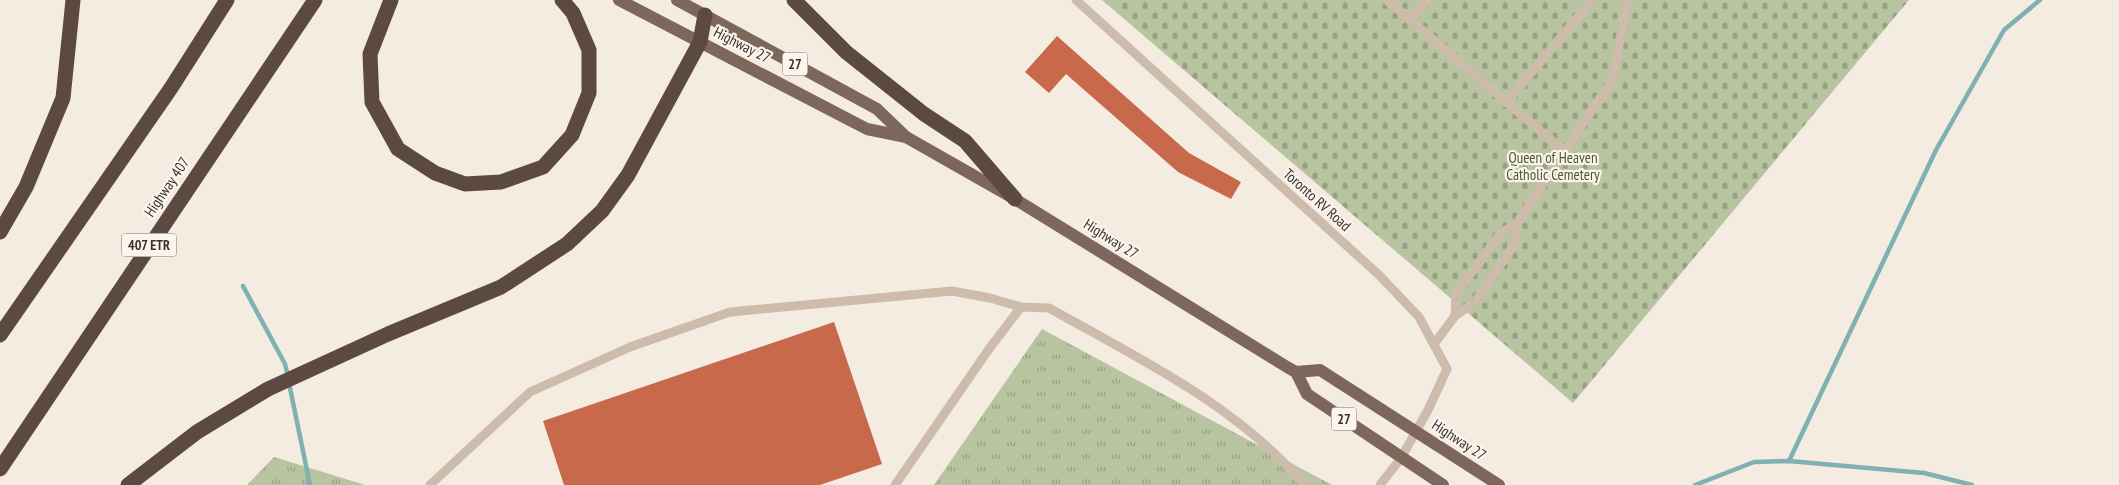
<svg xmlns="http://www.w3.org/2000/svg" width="2119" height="485" font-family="'PT Sans Narrow',sans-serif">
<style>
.grass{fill:url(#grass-tufts)}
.cemetery{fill:url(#cemetery-stones)}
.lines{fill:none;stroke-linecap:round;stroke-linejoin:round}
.stream{stroke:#7fb0b2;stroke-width:4.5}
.building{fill:#c8694b}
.service{stroke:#cdbbac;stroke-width:9}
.primary{stroke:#7d675c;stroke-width:12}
.motorway{stroke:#5c4a42;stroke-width:15}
.labels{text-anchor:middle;stroke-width:4.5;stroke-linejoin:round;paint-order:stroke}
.shield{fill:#fbf5ee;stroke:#756b66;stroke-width:1}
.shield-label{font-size:14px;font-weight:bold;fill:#3b302b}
.street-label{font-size:15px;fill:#3b302b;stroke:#fbf5ee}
.park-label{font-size:15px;fill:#4a5a2e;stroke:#fbf5ee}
</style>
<defs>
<pattern id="grass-tufts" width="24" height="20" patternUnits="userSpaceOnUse" patternTransform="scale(1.25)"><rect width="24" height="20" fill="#b8c4a0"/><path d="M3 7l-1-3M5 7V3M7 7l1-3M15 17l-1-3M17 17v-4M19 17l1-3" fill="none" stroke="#97a083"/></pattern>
<pattern id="cemetery-stones" width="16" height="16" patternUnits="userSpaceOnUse" patternTransform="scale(1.25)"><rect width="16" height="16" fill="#b8c4a0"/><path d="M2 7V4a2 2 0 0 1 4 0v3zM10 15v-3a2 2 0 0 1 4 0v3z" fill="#97a083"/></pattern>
</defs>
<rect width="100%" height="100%" fill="#f4ebe1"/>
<g class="grass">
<polygon points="1042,329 1332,485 934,485"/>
<polygon points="274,457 365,485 247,485"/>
</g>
<polygon class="cemetery" points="1102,0 1909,0 1573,403"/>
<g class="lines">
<g class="stream">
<polyline points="243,286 285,364 288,376"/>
<polyline points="289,383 310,485"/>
<polyline points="1789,461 1936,150 2004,30 2040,0"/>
<polyline points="1695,485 1754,462 1789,461 1924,473 1972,485"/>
</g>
</g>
<g class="building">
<polygon points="1057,36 1189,153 1241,182 1231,199 1178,172 1066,74 1049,93 1025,72"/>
<polygon points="834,322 882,464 820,485 564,485 543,421"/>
</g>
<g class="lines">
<g class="service">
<polyline points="1076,0 1379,275 1419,317 1447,369 1428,410 1401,458 1380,485"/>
<polyline points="1387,0 1565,152"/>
<polyline points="1410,20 1427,0"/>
<polyline points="1506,103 1592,0"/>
<polyline points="1455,316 1456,294 1500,234 1517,223 1612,80 1628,0"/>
<polyline points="1434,344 1455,316 1475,302 1516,242 1517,223"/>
<path d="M430 485 530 392 630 347 730 312 952 291 990 298 1021 307 1049 308C1140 359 1236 405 1305 485"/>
<polyline points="895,485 989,349 1021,307"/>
</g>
<g class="primary">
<polyline points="619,0 867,129 906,137"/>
<polyline points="677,0 877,109 906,137 1015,199 1287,367 1296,372 1320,370 1499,485"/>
<polyline points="1296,372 1307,394 1443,485"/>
</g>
<g class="motorway">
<polyline points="391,0 370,54 372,102 398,149 435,173 465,184 501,182 543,167 572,135 589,93 589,50 573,13 562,0"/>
<polyline points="794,0 846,52 924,114 965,141 1015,199"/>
<polyline points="0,232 26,187 63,98 73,0"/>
<polyline points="0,335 171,88 227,0"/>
<polyline points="0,469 315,0"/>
<polyline points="128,485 197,432 268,389 388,334 501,287 567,244 602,211 628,175 700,42 705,15"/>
</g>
</g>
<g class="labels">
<g class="shield">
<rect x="782.5" y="52.5" width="25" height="23" rx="4"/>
<rect x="121.5" y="233.5" width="55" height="23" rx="4"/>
<rect x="1331.5" y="407.5" width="25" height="23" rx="4"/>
</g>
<g class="shield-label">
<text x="795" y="69">27</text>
<text x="149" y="250">407 ETR</text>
<text x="1344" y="424">27</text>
</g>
<g class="street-label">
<text transform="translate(742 45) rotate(27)" y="5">Highway 27</text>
<text transform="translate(167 187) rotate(-56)" y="5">Highway 407</text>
<text transform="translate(1317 200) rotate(42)" y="5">Toronto RV Road</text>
<text transform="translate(1111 239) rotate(32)" y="5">Highway 27</text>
<text transform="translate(1459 440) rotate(33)" y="5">Highway 27</text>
</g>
<g class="park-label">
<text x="1553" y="163">Queen of Heaven<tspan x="1553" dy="17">Catholic Cemetery</tspan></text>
</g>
</g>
</svg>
